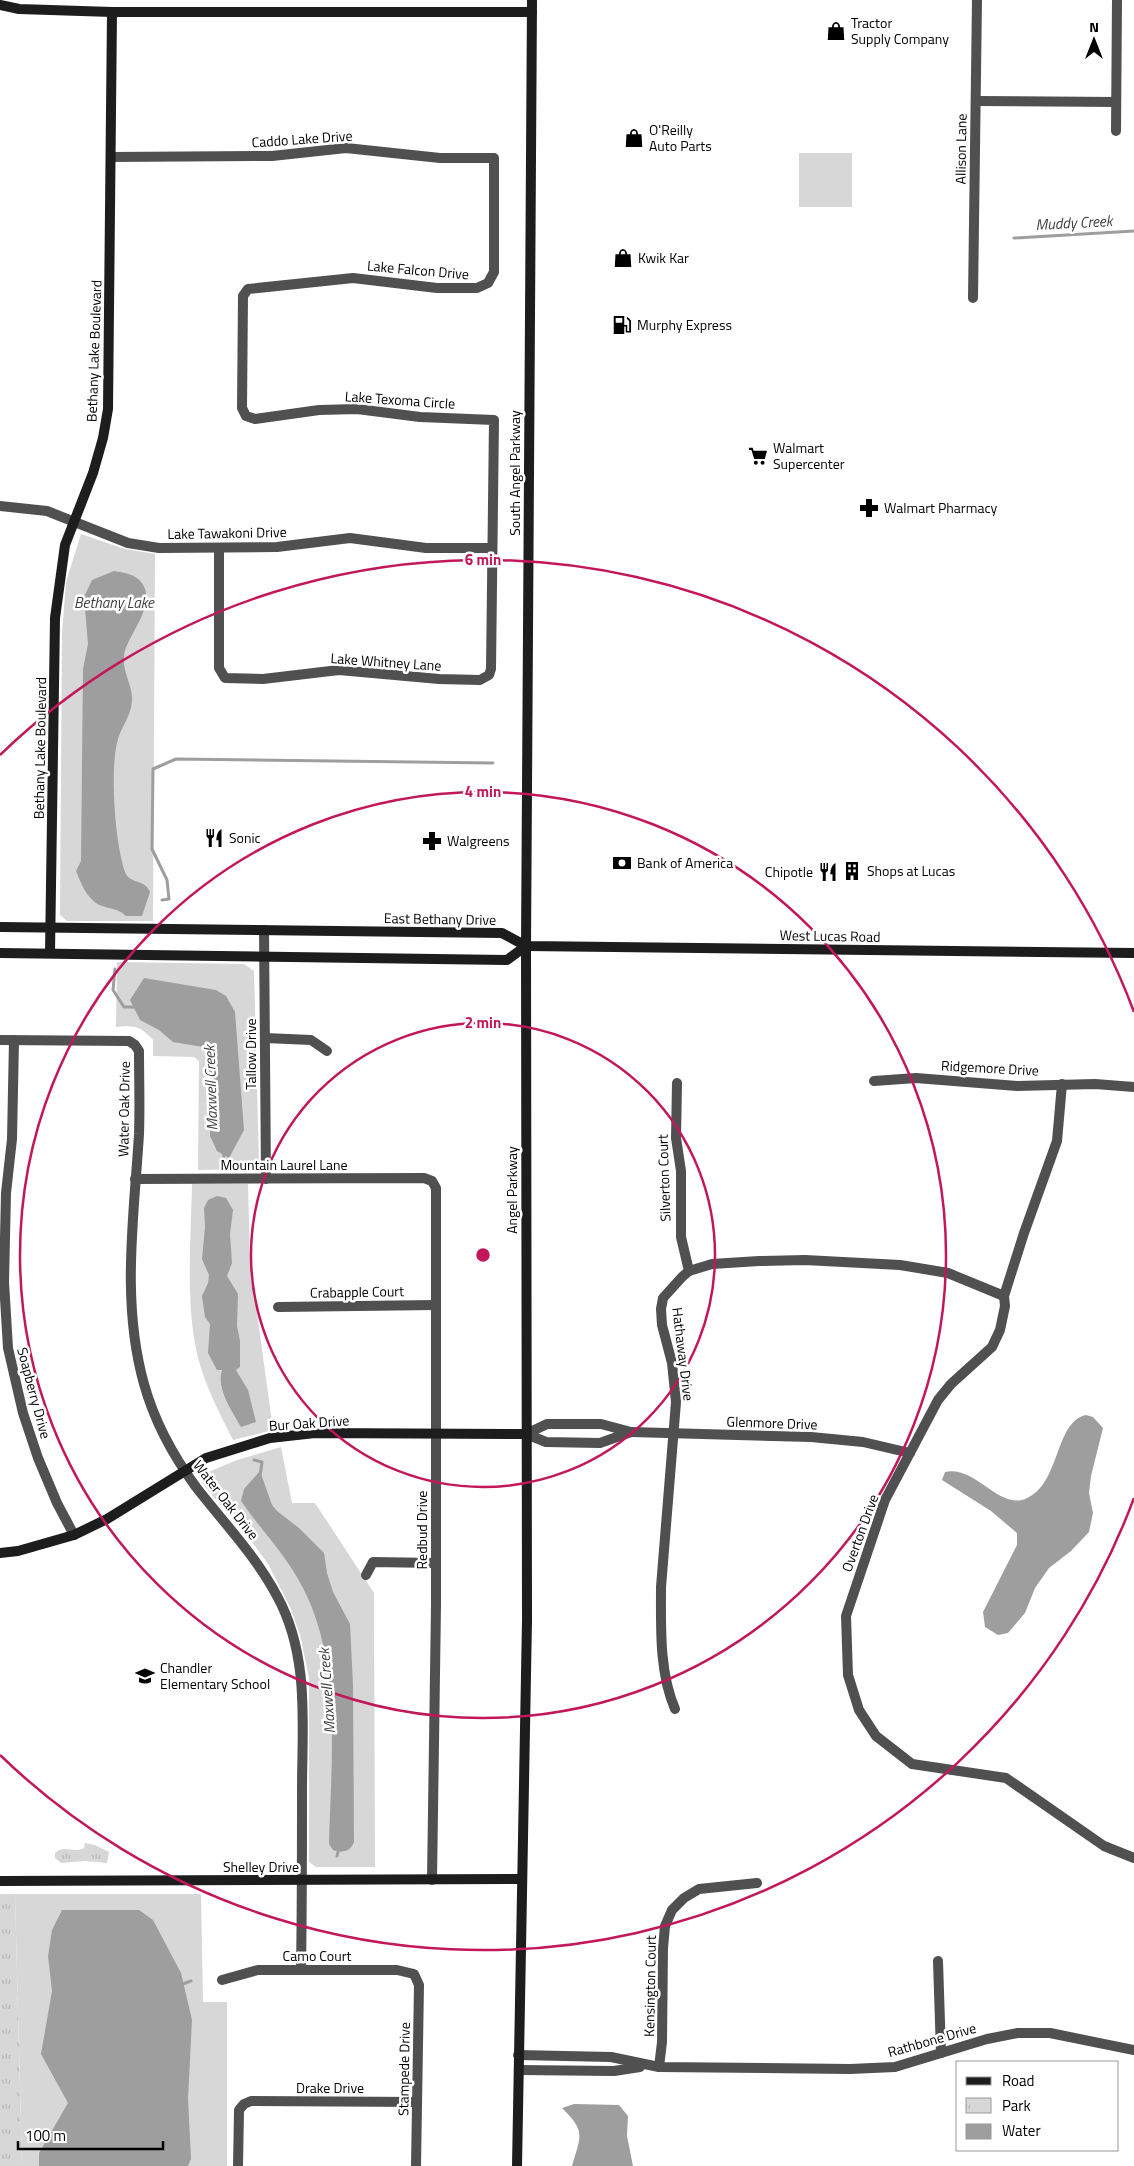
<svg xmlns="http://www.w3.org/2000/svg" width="1134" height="2166" font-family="'Titillium Web',sans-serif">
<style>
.green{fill:#d7d7d7}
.park{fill:url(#park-tufts)}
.water{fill:#9e9e9e}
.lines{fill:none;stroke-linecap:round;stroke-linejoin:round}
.stream{stroke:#9e9e9e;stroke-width:3}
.street{stroke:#505050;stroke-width:10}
.secondary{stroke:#1d1d1d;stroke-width:10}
.ring{fill:none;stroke:#c2185b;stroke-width:2.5}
.labels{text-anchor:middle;stroke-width:5;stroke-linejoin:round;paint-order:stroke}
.poi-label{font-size:14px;fill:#000;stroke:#fff;text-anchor:start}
.street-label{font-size:14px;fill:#000;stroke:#fff}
.water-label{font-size:15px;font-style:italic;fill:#3f3f3f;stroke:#fff}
.centre{fill:#c2185b;stroke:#fff;stroke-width:2.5}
.ring-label{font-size:15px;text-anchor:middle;font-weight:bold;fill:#c2185b;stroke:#fff;stroke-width:5;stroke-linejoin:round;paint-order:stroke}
</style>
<defs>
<pattern id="park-tufts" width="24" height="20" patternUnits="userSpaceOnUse" patternTransform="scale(1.25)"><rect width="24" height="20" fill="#d7d7d7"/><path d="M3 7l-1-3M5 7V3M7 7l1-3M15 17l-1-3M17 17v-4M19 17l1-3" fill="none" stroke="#b7b7b7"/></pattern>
</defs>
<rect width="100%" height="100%" fill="#fff"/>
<g class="green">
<rect x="799" y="153" width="53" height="54"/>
<polygon points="81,534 125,549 155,554 153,921 67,921 60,915 62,633 66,582"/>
<path d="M117 962 244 964 254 971 259 1162 255 1169 198 1170 199 1061 194 1057 153 1056V1040C141 1026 134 1025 116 1027Z"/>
<path d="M192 1184H248L250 1261 273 1430 233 1440C218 1410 201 1378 195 1344 186 1292 191 1237 192 1184Z"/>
<polygon points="281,1447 292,1503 315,1503 374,1593 375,1867 316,1867 309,1862 309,1678 300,1635 290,1607 268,1564 255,1546 202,1483 206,1473 237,1460"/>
<polygon points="15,1894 201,1894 203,2002 227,2002 227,2166 22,2166"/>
</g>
<g class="park">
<path d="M85 1843 95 1845 109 1852 107 1863 85 1861 61 1863 55 1858V1853C65 1844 73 1854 84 1848Z"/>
<polygon points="0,1894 15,1894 22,2166 0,2166"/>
</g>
<g class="water">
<path d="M114 571C127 573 140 575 145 589 153 610 125 639 124 656 122 671 133 686 132 701 131 717 120 728 117 743 110 772 115 843 125 872 129 884 145 879 150 892L142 916H126C117 907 105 909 96 903 85 895 81 883 76 871L81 861 83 669 88 644 84 597 92 580Z"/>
<polygon points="144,978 216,990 226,996 235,1012 244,1130 229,1158 217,1151 210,1136 209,1052 203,1047 173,1042 159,1030 140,1020 130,1000"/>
<path d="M217 1196 226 1198 233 1210 230 1234 232 1263 227 1276 238 1294 237 1326 240 1341V1367L236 1370 248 1390 256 1422 241 1427C232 1411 216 1389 222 1370H217L208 1353 210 1324 205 1317 202 1296 208 1283 209 1275 202 1259 205 1227 204 1208 208 1200Z"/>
<path d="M1086 1415 1093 1417 1103 1428 1091 1476 1089 1493 1093 1513 1089 1532 1071 1551 1049 1568 1035 1588 1025 1613 1008 1633 998 1635 985 1627 983 1612 1017 1545V1533L991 1511 942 1480 945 1472C975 1465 998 1509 1025 1499 1061 1485 1054 1422 1086 1415Z"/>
<path d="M260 1471 272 1505 277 1511 299 1528 324 1553 327 1573 333 1592 350 1624 353 1685 354 1842C350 1852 343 1853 333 1850L329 1844C331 1762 342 1663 303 1588 287 1556 261 1530 241 1501L244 1489Z"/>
<polygon points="62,1910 139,1910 153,1920 181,1973 192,2020 188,2099 191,2159 188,2166 39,2166 39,2153 68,2103 41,2054 52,1991 48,1956 52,1930"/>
<path d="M574 2104 619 2105 628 2116 627 2136 633 2166H572C581 2135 586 2132 562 2108Z"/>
</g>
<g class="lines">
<g class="stream">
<polyline points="1014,238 1134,231"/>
<polyline points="162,900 169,899 167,880 152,849 153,769 176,759 493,763"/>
<polyline points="115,969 113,990 124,1007 135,1007"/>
<polyline points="223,1163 224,1154"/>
<polyline points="254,1460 262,1462 260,1476"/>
<polyline points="337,1856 339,1848"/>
<polyline points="180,1985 191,1981"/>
</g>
<g class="street">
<polyline points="976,101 1116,102"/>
<polyline points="1116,131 1117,0"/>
<polyline points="111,157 272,156 346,148 440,158 494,158 494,272 488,283 477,288 437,288 353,278 248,289 243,296 242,408 246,416 255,419 319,410 357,409 420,417 494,420 491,669 489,675 480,680 439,679 339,670 263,679 225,678 219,668 219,548"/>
<polyline points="973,298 977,0"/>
<polyline points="0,506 47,511 128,543 159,548 277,547 350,538 426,548 491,548"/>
<polyline points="264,930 266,1179"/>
<polyline points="265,1038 311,1040 327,1051"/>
<path d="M0 1040 129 1041 135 1045 139 1051C139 1079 140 1106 139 1134 134 1217 121 1302 144 1384 154 1420 174 1457 196 1487 224 1523 256 1556 277 1596 310 1656 302 1725 302 1790 302 1850 302 1910 301 1970"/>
<polyline points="14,1040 12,1139 6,1193 4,1282 8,1348 23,1413 38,1458 57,1503 74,1535"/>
<polyline points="874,1081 916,1078 1017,1086 1095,1084 1134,1087"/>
<polyline points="677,1083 676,1138 681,1171 681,1237 689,1271"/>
<polyline points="1062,1084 1057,1141 1024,1233 1004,1296 1005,1306 1000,1330 992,1347 951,1384 938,1400 885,1500 846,1616 848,1675 859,1710 876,1736 912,1764 1006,1778 1104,1846 1134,1858"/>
<polyline points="135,1179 424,1178 432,1181 436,1188 436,1605 432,1880"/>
<polyline points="278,1307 436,1305"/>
<polygon points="547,1424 601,1424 631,1432 600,1443 546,1442 526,1434"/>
<polyline points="631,1432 811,1437 863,1442 910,1453"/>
<polyline points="366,1575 373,1562 436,1563"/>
<path d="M675 1709C659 1672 661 1627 661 1587L676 1402 672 1363 662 1325 661 1309 663 1298 682 1277 689 1271 712 1264 759 1261 805 1260 900 1265 948 1273 1004 1296"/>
<polyline points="938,1961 941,2053"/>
<polyline points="222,1980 258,1970 397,1970 414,1974 419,1985 416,2166"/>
<polyline points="518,2055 611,2057 659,2067 850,2069 895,2067 987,2039 1018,2033 1050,2033 1134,2050"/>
<polyline points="659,2067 662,2042 663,1948 665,1926 672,1910 684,1898 699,1889 757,1883"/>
<polyline points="519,2070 614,2071 640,2067"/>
<polyline points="238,2166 239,2110 244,2104 251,2101 417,2102"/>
</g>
<g class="secondary">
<polyline points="0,5 19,9 112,12 532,12"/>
<polyline points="0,927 502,933 526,946 1134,953"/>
<polyline points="0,953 507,960 526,946"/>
<polyline points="50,953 55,618 65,545 93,473 103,438 108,409 112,12"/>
<polyline points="0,1553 18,1551 74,1535 107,1519 206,1458 270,1438 315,1433 526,1434"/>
<polyline points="0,1881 522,1879"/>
<polyline points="517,2166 527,1620 526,946 532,0"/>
</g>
</g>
<g class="ring">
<circle cx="483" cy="1255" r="232"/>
<circle cx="483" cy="1255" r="463"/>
<path d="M1134 1498A695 695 0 0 1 0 1755M0 755A695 695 0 0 1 1134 1012"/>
</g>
<defs>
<g id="shop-bare" transform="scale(1.5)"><path d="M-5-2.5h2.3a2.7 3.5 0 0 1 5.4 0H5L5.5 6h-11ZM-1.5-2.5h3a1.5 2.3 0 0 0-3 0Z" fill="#000" stroke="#fff" stroke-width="2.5" paint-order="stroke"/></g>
<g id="fuel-bare" transform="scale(1.5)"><path d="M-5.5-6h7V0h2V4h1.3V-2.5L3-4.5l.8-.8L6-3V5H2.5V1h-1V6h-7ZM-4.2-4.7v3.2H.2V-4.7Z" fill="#000" stroke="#fff" stroke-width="2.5" paint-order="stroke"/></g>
<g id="supermarket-bare" transform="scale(1.5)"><path d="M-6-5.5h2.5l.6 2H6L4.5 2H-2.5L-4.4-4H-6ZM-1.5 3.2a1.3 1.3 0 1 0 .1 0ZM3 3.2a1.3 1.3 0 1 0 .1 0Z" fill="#000" stroke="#fff" stroke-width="2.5" paint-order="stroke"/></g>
<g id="pharmacy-bare" transform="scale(1.5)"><path d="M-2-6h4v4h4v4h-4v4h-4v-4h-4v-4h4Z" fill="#000" stroke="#fff" stroke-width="2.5" paint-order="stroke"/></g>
<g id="restaurant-bare" transform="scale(1.5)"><path d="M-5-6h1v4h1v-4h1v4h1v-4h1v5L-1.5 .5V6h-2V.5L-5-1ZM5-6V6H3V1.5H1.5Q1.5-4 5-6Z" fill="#000" stroke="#fff" stroke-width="2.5" paint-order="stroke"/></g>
<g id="bank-bare" transform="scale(1.5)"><path d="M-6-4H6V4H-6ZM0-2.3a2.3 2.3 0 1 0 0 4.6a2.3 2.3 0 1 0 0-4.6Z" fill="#000" stroke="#fff" stroke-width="2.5" paint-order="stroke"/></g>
<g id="building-bare" transform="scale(1.5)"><path d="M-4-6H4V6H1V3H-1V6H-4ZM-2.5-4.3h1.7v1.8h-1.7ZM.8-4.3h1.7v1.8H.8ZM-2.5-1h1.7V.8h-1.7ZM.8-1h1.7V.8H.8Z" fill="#000" stroke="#fff" stroke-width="2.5" paint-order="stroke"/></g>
<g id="school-bare" transform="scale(1.5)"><path d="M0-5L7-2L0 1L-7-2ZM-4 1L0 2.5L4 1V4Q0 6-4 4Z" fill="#000" stroke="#fff" stroke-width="2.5" paint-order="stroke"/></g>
</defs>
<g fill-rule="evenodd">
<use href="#shop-bare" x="836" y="31"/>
<use href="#shop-bare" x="634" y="138"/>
<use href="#shop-bare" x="623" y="258"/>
<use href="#fuel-bare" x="622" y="325"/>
<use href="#supermarket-bare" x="758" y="456"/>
<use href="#pharmacy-bare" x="869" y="508"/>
<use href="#restaurant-bare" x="214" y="838"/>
<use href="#pharmacy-bare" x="432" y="841"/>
<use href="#bank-bare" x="622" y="863"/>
<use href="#building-bare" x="852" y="871"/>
<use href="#restaurant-bare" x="828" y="872"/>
<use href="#school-bare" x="145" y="1676"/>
</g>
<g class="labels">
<g class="poi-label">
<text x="851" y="28">Tractor<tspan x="851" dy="16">Supply Company</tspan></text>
<text x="649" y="135">O'Reilly<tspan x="649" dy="16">Auto Parts</tspan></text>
<text x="638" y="263">Kwik Kar</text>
<text x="637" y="330">Murphy Express</text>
<text x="773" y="453">Walmart<tspan x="773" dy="16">Supercenter</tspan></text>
<text x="884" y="513">Walmart Pharmacy</text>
<text x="229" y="843">Sonic</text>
<text x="447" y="846">Walgreens</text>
<text x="637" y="868">Bank of America</text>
<text x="867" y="876">Shops at Lucas</text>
<text x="813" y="877" text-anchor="end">Chipotle</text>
<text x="160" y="1673">Chandler<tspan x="160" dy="16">Elementary School</tspan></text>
</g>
<g class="street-label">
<text transform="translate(302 139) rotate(-4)" y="5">Caddo Lake Drive</text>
<text transform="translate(961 149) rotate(-89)" y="5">Allison Lane</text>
<text transform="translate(418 270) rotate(5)" y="5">Lake Falcon Drive</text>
<text transform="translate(94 351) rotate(-88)" y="5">Bethany Lake Boulevard</text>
<text transform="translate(400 400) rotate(4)" y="5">Lake Texoma Circle</text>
<text transform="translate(515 473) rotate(-90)" y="5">South Angel Parkway</text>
<text transform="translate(227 533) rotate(-1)" y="5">Lake Tawakoni Drive</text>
<text transform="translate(386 662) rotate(4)" y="5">Lake Whitney Lane</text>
<text transform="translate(40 748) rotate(-89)" y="5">Bethany Lake Boulevard</text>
<text transform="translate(440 919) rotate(1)" y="5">East Bethany Drive</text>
<text transform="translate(830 936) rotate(1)" y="5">West Lucas Road</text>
<text transform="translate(251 1054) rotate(-90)" y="5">Tallow Drive</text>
<text transform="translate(990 1068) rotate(3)" y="5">Ridgemore Drive</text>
<text transform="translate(124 1109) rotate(-89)" y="5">Water Oak Drive</text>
<text x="284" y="1170">Mountain Laurel Lane</text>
<text transform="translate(664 1178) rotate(-92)" y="5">Silverton Court</text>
<text transform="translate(512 1190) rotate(-90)" y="5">Angel Parkway</text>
<text transform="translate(357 1292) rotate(-1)" y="5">Crabapple Court</text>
<text transform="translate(683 1354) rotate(83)" y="5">Hathaway Drive</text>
<text transform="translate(34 1393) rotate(75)" y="5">Soapberry Drive</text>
<text transform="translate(309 1423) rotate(-4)" y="5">Bur Oak Drive</text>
<text transform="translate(772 1423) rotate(2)" y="5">Glenmore Drive</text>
<text transform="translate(226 1500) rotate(52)" y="5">Water Oak Drive</text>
<text transform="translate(422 1530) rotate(-90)" y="5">Redbud Drive</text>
<text transform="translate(860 1533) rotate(-70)" y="5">Overton Drive</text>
<text x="261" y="1872">Shelley Drive</text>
<text x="317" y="1961">Camo Court</text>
<text transform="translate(650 1986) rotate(-89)" y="5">Kensington Court</text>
<text transform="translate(932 2040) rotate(-16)" y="5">Rathbone Drive</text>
<text transform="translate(404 2069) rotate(-89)" y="5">Stampede Drive</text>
<text x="330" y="2093">Drake Drive</text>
</g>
<g class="water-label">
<text transform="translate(1074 223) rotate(-3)" y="5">Muddy Creek</text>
<text x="114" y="608">Bethany Lake</text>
<text transform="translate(211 1088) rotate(-92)" y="5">Maxwell Creek</text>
<text transform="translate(327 1691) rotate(-94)" y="5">Maxwell Creek</text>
</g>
</g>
<circle cx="483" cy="1255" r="8" class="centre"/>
<g class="ring-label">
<text x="483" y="565">6 min</text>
<text x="483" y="797">4 min</text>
<text x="483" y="1028">2 min</text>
</g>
<rect x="956" y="2061" width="162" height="90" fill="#ffffff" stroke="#999999"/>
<rect x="966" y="2077" width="25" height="8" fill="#1d1d1d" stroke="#999999"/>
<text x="1002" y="2086" font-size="15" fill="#000000">Road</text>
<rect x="966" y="2098" width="25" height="15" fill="url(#park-tufts)" stroke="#999999"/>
<text x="1002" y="2111" font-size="15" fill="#000000">Park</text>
<rect x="966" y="2124" width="25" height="15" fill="#9e9e9e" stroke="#999999"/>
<text x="1002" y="2136" font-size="15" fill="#000000">Water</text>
<g transform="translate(1094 40)" stroke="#ffffff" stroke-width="4" paint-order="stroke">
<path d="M0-4L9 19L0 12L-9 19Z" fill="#000000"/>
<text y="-8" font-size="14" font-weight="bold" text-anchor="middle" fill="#000000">N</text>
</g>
<path d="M18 2141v8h145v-8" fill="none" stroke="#000000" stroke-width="2.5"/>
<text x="25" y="2141" font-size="15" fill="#000000" stroke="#ffffff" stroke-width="4" paint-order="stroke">100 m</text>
</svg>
